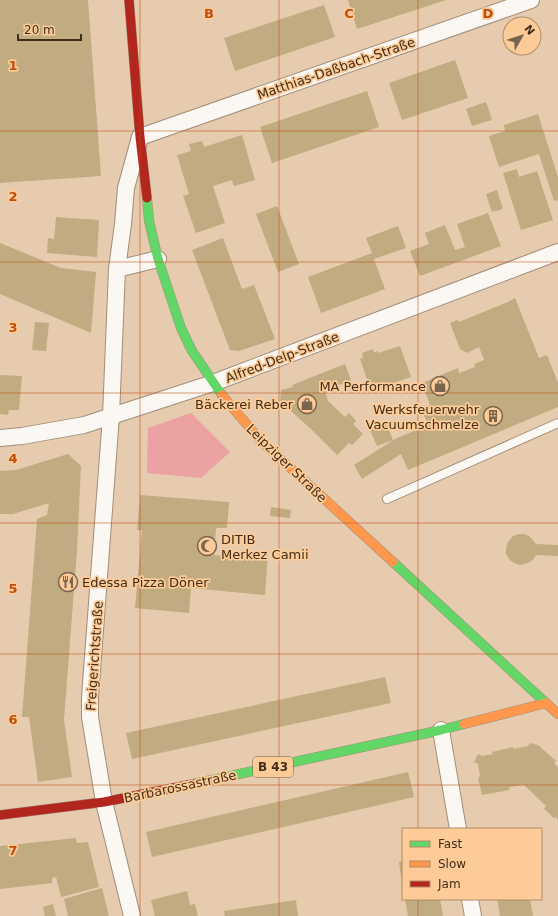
<svg xmlns="http://www.w3.org/2000/svg" width="558" height="916" font-family="'DejaVu Sans',sans-serif">
<style>
.green{fill:#eca1a2}
.building{fill:#c1ab80}
.lines{fill:none;stroke-linecap:round;stroke-linejoin:round}
.lane-casing{stroke:#a28e78;stroke-width:10}
.street-casing{stroke:#a28e78;stroke-width:18}
.fast-casing{stroke:#a28e78;stroke-width:10}
.slow-casing{stroke:#a28e78;stroke-width:10}
.jam-casing{stroke:#a28e78;stroke-width:10}
.lane{stroke:#fbf7f3;stroke-width:8}
.street{stroke:#fbf7f3;stroke-width:16}
.fast{stroke:#63d668;stroke-width:9}
.slow{stroke:#ff974d;stroke-width:9}
.jam{stroke:#b3261e;stroke-width:9}
.grid{fill:none;stroke:#be4e0f;stroke-width:1;stroke-opacity:0.55}
.labels{text-anchor:middle;stroke-width:3.5;stroke-linejoin:round;paint-order:stroke}
.shield{fill:#fdcb98;stroke:#795c3e;stroke-width:1}
.shield-label{font-size:12px;font-weight:bold;fill:#402d18}
.street-label{font-size:13px;fill:#402d18;stroke:#fdcb98}
.poi-label{font-size:13px;fill:#402d18;stroke:#fdcb98;text-anchor:end}
.grid-label{font-size:13px;text-anchor:middle;font-weight:bold;fill:#be4e0f;stroke:#fdcb98;stroke-width:3.5;stroke-linejoin:round;paint-order:stroke}
</style>
<rect width="100%" height="100%" fill="#e6cbaf"/>
<polygon class="green" points="191,413 230,452 201,478 147,473 148,428"/>
<g class="building">
<polygon points="0,0 88,0 101,176 0,183"/>
<polygon points="348,0 446,0 357,29"/>
<polygon points="324,5 335,37 235,71 224,38"/>
<polygon points="455,60 468,98 402,120 389,83"/>
<polygon points="367,91 379,127 272,163 260,127"/>
<polygon points="486,102 492,120 472,126 466,109"/>
<polygon points="538,114 558,177 558,200 554,201 539,154 499,167 489,136 505,131 504,125"/>
<polygon points="242,135 255,180 234,186 232,180 213,186 225,223 196,233 183,196 189,194 177,155 191,151 189,144 202,141 204,147"/>
<polygon points="517,169 519,177 537,171 553,220 521,230 503,173"/>
<polygon points="497,190 503,209 492,212 486,194"/>
<polygon points="277,206 299,264 278,272 256,214"/>
<polygon points="488,213 501,246 420,276 410,251 429,244 425,233 445,225 455,250 465,247 457,224"/>
<polygon points="56,217 99,220 97,257 47,253 48,238 54,239"/>
<polygon points="398,226 406,248 374,259 385,289 321,313 308,277 372,253 366,238"/>
<polygon points="223,238 242,289 254,285 275,339 239,351 230,350 192,250"/>
<polygon points="0,243 61,268 96,272 91,333 0,294"/>
<polygon points="515,298 539,358 547,355 558,383 558,407 408,470 401,454 362,479 354,465 395,439 428,425 421,408 430,405 422,383 458,368 459,373 475,367 474,364 484,360 479,347 467,353 460,349 450,323 457,320 459,322 508,302"/>
<polygon points="35,322 49,323 46,351 32,350"/>
<polygon points="400,346 411,377 371,391 360,359 363,358 362,353 373,349 374,353 377,351 378,353"/>
<polygon points="345,364 351,380 325,391 328,401 345,417 349,413 356,421 353,424 363,434 352,445 349,443 337,455 312,430 280,401 281,390 293,387 292,385"/>
<polygon points="0,375 22,376 19,410 9,410 8,415 0,414"/>
<polygon points="386,423 393,440 377,446 370,430"/>
<polygon points="68,454 81,466 77,550 64,720 72,777 38,782 29,717 22,717 37,519 47,515 49,503 13,514 0,514 0,471 16,470"/>
<polygon points="140,495 229,502 227,528 216,528 214,555 252,559 252,552 268,553 265,595 191,588 189,613 135,608 142,530 137,530"/>
<polygon points="271,507 291,510 290,518 270,516"/>
<polygon points="519,534 524,534 529,536 533,540 536,544 558,545 558,556 536,555 533,560 528,563 521,565 514,563 510,560 506,554 506,548 508,542 513,536"/>
<polygon points="385,677 391,703 132,759 126,733"/>
<polygon points="530,743 538,745 556,761 554,763 558,767 558,820 556,817 554,818 544,809 546,806 524,785 509,787 510,790 482,795 478,778 480,776 478,764 474,762 478,754 482,756 493,754 492,752 513,747 513,749 528,746"/>
<polygon points="408,772 414,797 152,857 146,832"/>
<polygon points="76,838 77,843 88,842 99,887 61,897 56,877 52,878 52,883 0,889 0,846"/>
<polygon points="403,861 403,882 402,883 399,862"/>
<polygon points="102,888 109,916 68,916 64,899"/>
<polygon points="187,891 190,905 195,904 198,916 155,916 151,900"/>
<polygon points="405,899 440,899 443,916 408,916"/>
<polygon points="497,899 530,899 533,916 500,916"/>
<polygon points="296,900 298,916 225,916 224,911"/>
<polygon points="53,904 56,916 45,916 43,907"/>
</g>
<g class="lines">
<g class="lane-casing">
<polyline id="lane" points="387,499 558,423"/>
</g>
<g class="street-casing">
<g id="street">
<polyline points="117,269 158,259"/>
<polyline points="0,438 22,436 84,425 213,383 558,252"/>
<polyline points="441,730 458,829"/>
<polyline points="470,899 473,916"/>
<polyline points="132,916 104,802 90,717 90,697 111,416 117,269 123,224 126,188 140,137 531,0"/>
</g>
</g>
<g class="fast-casing">
<g id="fast">
<polyline points="147,198 149,221 158,259 181,328 192,351 222,395"/>
<polyline points="393,562 546,703"/>
<polyline points="193,784 441,730 464,724"/>
</g>
</g>
<g class="slow-casing">
<g id="slow">
<polyline points="222,395 260,440 393,562"/>
<polyline points="464,724 546,703 558,714"/>
</g>
</g>
<g class="jam-casing">
<g id="jam">
<polyline points="129,0 140,137 147,198"/>
<polyline points="0,815 104,802 193,784"/>
</g>
</g>
<use href="#lane" class="lane"/>
<use href="#street" class="street"/>
<use href="#fast" class="fast"/>
<use href="#slow" class="slow"/>
<use href="#jam" class="jam"/>
</g>
<path class="grid" d="M140 0V916M279 0V916M418 0V829M0 131H558M0 262H558M0 393H558M0 523H558M0 654H558M0 785H558M418 899V916"/>
<defs>
<g id="shop-ring" transform="scale(1)"><circle r="9.5" fill="#fdcb98" stroke="#7a644d" stroke-width="1.5"/><path d="M-5-2.5h2.3a2.7 3.5 0 0 1 5.4 0H5L5.5 6h-11ZM-1.5-2.5h3a1.5 2.3 0 0 0-3 0Z" fill="#7a644d"/></g>
<g id="building-ring" transform="scale(1)"><circle r="9.5" fill="#fdcb98" stroke="#7a644d" stroke-width="1.5"/><path d="M-4-6H4V6H1V3H-1V6H-4ZM-2.5-4.3h1.7v1.8h-1.7ZM.8-4.3h1.7v1.8H.8ZM-2.5-1h1.7V.8h-1.7ZM.8-1h1.7V.8H.8Z" fill="#7a644d"/></g>
<g id="mosque-ring" transform="scale(1)"><circle r="9.5" fill="#fdcb98" stroke="#7a644d" stroke-width="1.5"/><path d="M3.5-4.9A6 6 0 1 0 3.5 4.9A5 5 0 1 1 3.5-4.9Z" fill="#7a644d"/></g>
<g id="restaurant-ring" transform="scale(1)"><circle r="9.5" fill="#fdcb98" stroke="#7a644d" stroke-width="1.5"/><path d="M-5-6h1v4h1v-4h1v4h1v-4h1v5L-1.5 .5V6h-2V.5L-5-1ZM5-6V6H3V1.5H1.5Q1.5-4 5-6Z" fill="#7a644d"/></g>
</defs>
<g fill-rule="evenodd">
<use href="#shop-ring" x="440" y="386"/>
<use href="#shop-ring" x="307" y="404"/>
<use href="#building-ring" x="493" y="416"/>
<use href="#mosque-ring" x="207" y="546"/>
<use href="#restaurant-ring" x="68" y="582"/>
</g>
<g class="labels">
<rect class="shield" x="253" y="757" width="40" height="20" rx="3"/>
<g class="shield-label">
<text x="273" y="771">B 43</text>
</g>
<g class="street-label">
<text transform="translate(336 68) rotate(-19)" y="5">Matthias-Daßbach-Straße</text>
<text transform="translate(282 357) rotate(-21)" y="5">Alfred-Delp-Straße</text>
<text transform="translate(287 463) rotate(44)" y="5">Leipziger Straße</text>
<text transform="translate(94 656) rotate(-86)" y="5">Freigerichtstraße</text>
<text transform="translate(180 786) rotate(-12)" y="5">Barbarossastraße</text>
</g>
<g class="poi-label">
<text x="426" y="391">MA Performance</text>
<text x="293" y="409">Bäckerei Reber</text>
<text x="479" y="414">Werksfeuerwehr<tspan x="479" dy="15">Vacuumschmelze</tspan></text>
<text x="221" y="544" text-anchor="start">DITIB<tspan x="221" dy="15">Merkez Camii</tspan></text>
<text x="82" y="587" text-anchor="start">Edessa Pizza Döner</text>
</g>
</g>
<g class="grid-label">
<text x="209" y="18">B</text>
<text x="349" y="18">C</text>
<text x="488" y="18">D</text>
<text x="13" y="70">1</text>
<text x="13" y="201">2</text>
<text x="13" y="332">3</text>
<text x="13" y="463">4</text>
<text x="13" y="593">5</text>
<text x="13" y="724">6</text>
<text x="13" y="855">7</text>
</g>
<rect x="402" y="828" width="140" height="72" fill="#fdcb98" stroke="#b18c65"/>
<rect x="410" y="841" width="20" height="6" fill="#63d668" stroke="#b18c65"/>
<text x="438" y="848" font-size="12" fill="#402d18">Fast</text>
<rect x="410" y="861" width="20" height="6" fill="#ff974d" stroke="#b18c65"/>
<text x="438" y="868" font-size="12" fill="#402d18">Slow</text>
<rect x="410" y="881" width="20" height="6" fill="#b3261e" stroke="#b18c65"/>
<text x="438" y="888" font-size="12" fill="#402d18">Jam</text>
<g transform="translate(522 36) rotate(51)"><circle r="19" fill="#fdcb98" stroke="#b18c65"/>
<path d="M0-3L7 15L0 10L-7 15Z" fill="#7a644d"/>
<text y="-6" font-size="11" font-weight="bold" text-anchor="middle" fill="#402d18">N</text>
</g>
<path d="M18 34v6h63v-6" fill="none" stroke="#402d18" stroke-width="2"/>
<text x="24" y="34" font-size="12" fill="#402d18" stroke="#fdcb98" stroke-width="3" paint-order="stroke">20 m</text>
</svg>
